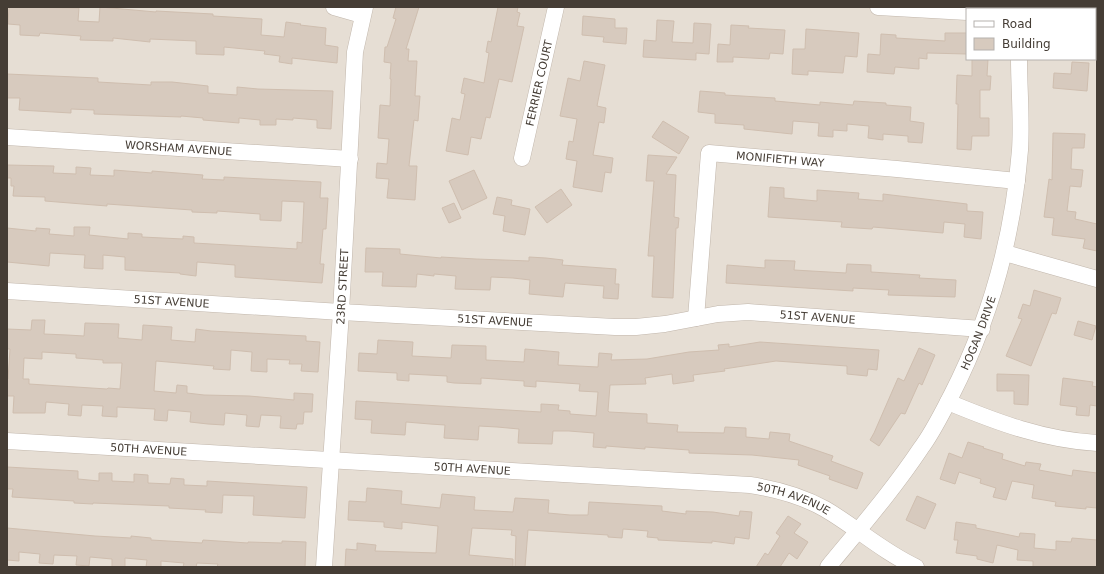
<svg xmlns="http://www.w3.org/2000/svg" width="1104" height="574" font-family="'DejaVu Sans',sans-serif">
<style>
.residential{fill:#e6ded4;fill-rule:evenodd}
.building{fill:#d7cabe;stroke:#cfbeaf;fill-rule:evenodd}
.lines{fill:none;stroke-linecap:round;stroke-linejoin:round}
.street-casing{stroke:#c1b6ab;stroke-width:17}
.street{stroke:#fff;stroke-width:16}
.labels{text-anchor:middle;stroke-width:4;stroke-linejoin:round;paint-order:stroke}
.street-label{font-size:11px;fill:#453d35;stroke:#fff}
</style>
<rect width="100%" height="100%" fill="#f3ede6"/>
<path class="residential" d="M7 7H1097V567H7ZM967 9H1095V59H967Z"/>
<g class="building">
<polygon points="9,7 79,8 78,21 99,22 100,7 156,12 156,11 213,14 213,16 262,19 261,35 284,37 286,22 301,24 300,25 326,28 325,45 338,47 337,63 292,58 292,64 279,62 280,56 264,54 265,51 224,47 224,55 196,54 196,41 150,39 150,42 113,38 113,41 80,40 81,36 40,33 39,36 20,35 20,25 8,24"/>
<polygon points="396,7 419,7 406,49 409,49 408,61 417,61 415,96 420,96 418,121 414,120 409,166 417,166 415,200 387,198 389,179 376,178 377,163 387,164 389,139 378,138 380,105 390,106 391,79 390,79 391,63 384,62 385,47 387,47 396,19 393,18"/>
<polygon points="498,7 518,7 517,12 520,13 517,26 524,27 512,82 499,79 490,118 486,117 481,139 471,137 468,155 446,151 452,118 460,120 465,94 461,93 464,78 484,83 489,53 486,52 488,41 491,42"/>
<polygon points="583,16 615,19 615,28 627,28 626,44 603,42 604,37 582,35"/>
<polygon points="657,20 674,21 672,42 693,43 694,23 711,24 709,54 696,53 696,60 643,57 644,40 656,41"/>
<polygon points="731,25 749,26 748,28 785,30 783,54 770,53 769,59 733,57 733,62 717,62 718,44 730,45"/>
<polygon points="806,29 859,33 857,57 845,56 843,73 808,71 808,75 792,74 793,49 805,49"/>
<polygon points="945,33 967,33 967,54 927,53 927,59 919,58 919,69 895,67 894,74 867,72 868,54 880,55 881,34 896,35 896,38 945,41"/>
<polygon points="972,59 988,59 987,76 991,76 990,90 980,90 980,118 989,118 989,136 972,136 971,150 957,149 958,104 956,104 957,75 972,76"/>
<polygon points="584,61 605,65 597,106 606,108 604,123 599,122 593,155 613,158 611,173 605,172 602,192 573,187 577,161 566,159 569,141 573,142 577,119 560,116 568,78 580,81"/>
<polygon points="1072,62 1089,63 1087,91 1053,88 1054,73 1071,74"/>
<polygon points="7,74 98,78 98,82 151,85 151,82 172,82 208,86 208,93 237,95 237,87 258,89 333,91 331,129 317,128 317,120 293,118 293,120 276,119 276,125 260,125 260,120 239,118 239,123 203,120 203,118 181,116 181,117 94,114 94,110 71,109 71,113 19,110 20,98 7,98"/>
<polygon points="700,91 725,93 725,95 775,98 775,101 820,105 820,102 853,105 854,101 886,103 886,105 911,107 910,121 924,123 922,143 908,142 908,136 883,134 883,140 868,138 869,126 847,124 847,131 833,130 833,137 818,136 819,123 793,121 792,134 744,129 744,125 715,123 715,114 698,112"/>
<polygon points="663,121 689,137 679,154 652,137"/>
<polygon points="1053,133 1085,134 1084,148 1072,148 1071,169 1083,170 1081,187 1070,186 1067,211 1076,212 1075,219 1097,224 1097,251 1083,248 1085,239 1052,235 1054,218 1044,217 1049,179 1052,180"/>
<polygon points="648,155 677,157 666,174 676,175 674,217 679,218 678,228 676,228 673,298 652,297 654,256 648,256 654,181 646,181"/>
<polygon points="7,165 54,166 53,173 76,174 76,167 91,168 90,175 114,176 114,170 152,173 152,171 203,175 202,179 224,180 224,177 321,182 320,198 328,198 326,229 323,229 320,264 324,264 322,283 235,277 235,265 197,262 196,276 180,274 180,273 125,270 125,257 103,255 103,269 84,268 85,255 50,253 49,266 7,262 7,228 36,231 36,228 50,229 49,234 74,236 74,227 90,227 89,235 128,239 128,233 142,234 142,237 183,239 183,236 194,237 194,243 297,249 297,242 302,243 304,202 282,201 281,221 260,220 260,214 217,211 217,213 192,212 192,210 107,204 107,206 45,201 45,197 13,196 14,186 11,186 11,178 7,178"/>
<polygon points="474,170 487,198 462,210 449,181"/>
<polygon points="770,187 784,188 784,198 817,201 817,190 859,193 858,199 883,201 883,194 967,204 967,211 983,212 981,239 964,237 965,224 944,222 943,233 873,227 872,229 841,227 842,222 768,217"/>
<polygon points="561,189 572,205 547,223 535,207"/>
<polygon points="497,197 512,200 511,205 530,209 525,235 503,231 505,216 493,214"/>
<polygon points="454,203 461,218 449,223 442,208"/>
<polygon points="366,248 400,249 400,254 441,258 441,257 476,259 529,261 529,257 546,258 563,260 562,265 616,269 615,284 619,284 618,299 603,298 604,286 565,283 563,297 529,294 530,280 513,278 491,277 490,290 455,289 456,276 434,274 434,276 417,274 416,287 382,286 383,272 365,272"/>
<polygon points="765,260 795,261 794,270 846,273 847,264 871,265 871,272 920,275 919,278 956,280 955,297 888,295 889,290 853,288 853,291 726,283 727,265 765,268"/>
<polygon points="1034,290 1061,298 1056,314 1052,313 1031,366 1006,356 1022,319 1018,318 1023,304 1030,306"/>
<path d="M32 320H45L44 334 67 335 84 336 85 323 119 324 118 338 142 340 143 325 172 327 171 340 195 342 196 329 211 331 306 336V341L320 342 318 372 301 371 302 364H289L290 360 267 359V372L251 371 252 352 231 350 230 370 213 369 214 366 156 361 154 391 176 393 177 385 187 386V393L204 395 249 396 294 400V393L313 394 312 412H304L303 424H297L296 429 280 428 281 416 261 415 259 427 246 426 247 415 225 413 224 425 208 424 190 422 191 412 168 410 167 421 154 420 155 409 117 407V417L102 416 103 406 82 405 81 416 68 415 69 404 46 402 45 413H13L14 396H7V379H8L10 349H7V329L31 330ZM42 352 76 354V358L103 360V363H122L120 389 108 388 107 389 29 384V379H23L24 358 42 359Z"/>
<polygon points="1078,321 1096,326 1092,340 1074,335"/>
<polygon points="378,340 413,342 412,356 451,358 452,345 486,346 486,360 524,362 525,349 559,352 558,365 598,367 599,353 612,354 611,360 647,359 689,352 719,350 718,345 729,344 729,347 760,342 879,350 877,370 868,369 867,376 847,374 847,366 776,361 724,369 725,371 693,375 694,381 673,384 672,374 645,378 646,384 610,385 608,411 609,412 647,414 647,423 678,425 677,432 724,433 725,427 746,428 746,437 769,439 770,432 790,434 789,441 833,456 831,461 863,473 857,489 829,479 830,476 798,465 799,460 752,455 689,453 689,450 645,447 645,449 606,446 606,448 593,447 594,433 569,431 553,431 552,444 518,443 519,429 497,427 479,426 478,440 444,438 445,425 430,424 406,422 405,435 371,433 372,420 355,419 356,401 541,412 541,404 559,405 558,410 570,411 570,414 596,416 598,392 579,391 580,384 536,381 536,387 524,386 524,381 481,378 481,384 454,383 447,382 447,376 409,374 409,381 397,380 397,373 358,371 359,353 377,354"/>
<polygon points="919,348 935,355 922,385 919,383 905,414 901,413 879,446 870,440 874,433 898,378 904,381"/>
<polygon points="997,374 1029,375 1028,405 1014,404 1014,391 997,391"/>
<polygon points="1063,378 1093,382 1092,386 1097,387 1097,406 1090,405 1089,416 1076,415 1077,407 1060,405"/>
<polygon points="968,442 984,447 983,448 1003,454 1002,459 1025,466 1026,462 1041,464 1039,470 1072,476 1073,470 1097,473 1097,508 1086,507 1086,509 1055,506 1056,502 1032,498 1034,485 1012,481 1006,500 993,497 996,488 980,483 981,479 959,472 955,484 940,479 949,453 962,458"/>
<polygon points="7,467 78,471 78,479 99,481 99,473 112,473 112,481 134,482 134,474 148,475 148,483 170,484 171,478 184,479 184,485 207,486 207,481 307,487 305,518 253,515 254,496 223,495 222,513 205,512 206,510 169,508 169,506 93,503 93,504 74,503 74,501 12,497 13,489 7,489"/>
<polygon points="367,488 402,491 401,504 440,508 442,494 475,497 474,510 513,512 515,498 549,500 548,513 570,515 588,515 589,502 662,506 662,511 686,514 686,511 713,512 739,516 740,511 752,512 749,539 735,537 734,544 712,541 712,543 658,540 658,538 647,537 648,531 623,529 622,538 608,537 608,535 528,530 525,567 515,567 516,536 511,535 512,530 472,528 469,555 513,559 513,567 345,567 346,549 357,550 357,543 376,545 375,551 436,553 438,526 402,522 402,529 384,527 384,522 348,520 349,501 366,502"/>
<polygon points="917,496 936,504 925,529 906,520"/>
<polygon points="788,516 801,524 794,533 808,542 797,559 789,553 780,567 756,567 765,553 768,555 780,536 776,533"/>
<polygon points="956,522 976,525 976,528 1019,537 1020,533 1035,534 1034,548 1056,550 1056,541 1071,542 1072,538 1097,540 1097,567 1033,567 1033,561 1017,560 1018,550 997,545 993,563 977,559 977,556 956,553 958,540 954,540"/>
<polygon points="7,528 95,536 131,538 131,536 151,538 151,540 202,543 203,540 248,543 248,542 282,543 282,541 306,542 305,567 217,567 218,564 197,563 196,567 183,567 184,563 161,561 161,567 146,567 147,560 125,558 125,567 112,567 112,559 90,557 89,566 76,565 77,556 54,555 53,564 39,563 40,554 19,552 19,561 7,560"/>
</g>
<g class="lines">
<g class="street-casing">
<g id="street">
<polyline points="334,7 362,15"/>
<polyline points="878,7 967,12"/>
<polyline points="1019,7 1019,9"/>
<path id="s1" d="M7 137 350 159"/>
<path id="s2" d="M522 158 556 7"/>
<polyline points="1005,253 1097,279"/>
<path id="s3" d="M7 291 341 312 615 327H636L665 324 718 314 748 312 982 329"/>
<path id="s4" d="M696 318 709 153 897 169 1017 181"/>
<path d="M948 402C996 422 1044 440 1097 443"/>
<path id="s5" d="M7 441 750 485C776 489 802 496 825 509 856 527 883 552 916 567"/>
<path id="s6" d="M324 567 341 312 355 52 365 7"/>
<path id="s7" d="M828 567C860 528 893 490 921 448 933 432 942 413 951 396 991 318 1013 237 1020 150 1022 120 1019 89 1019 59"/>
</g>
</g>
<use href="#street" class="street"/>
</g>
<g class="labels">
<g class="street-label">
<text dy="4" stroke="none"><textPath href="#s2" startOffset="77">FERRIER COURT</textPath></text>
<text dy="4" stroke="none"><textPath href="#s1" startOffset="172">WORSHAM AVENUE</textPath></text>
<text dy="4" stroke="none"><textPath href="#s4" startOffset="237">MONIFIETH WAY</textPath></text>
<text dy="4" stroke="none"><textPath href="#s6" startOffset="281">23RD STREET</textPath></text>
<text dy="4" stroke="none"><textPath href="#s3" startOffset="165">51ST AVENUE</textPath></text>
<text dy="4" stroke="none"><textPath href="#s3" startOffset="813">51ST AVENUE</textPath></text>
<text dy="4" stroke="none"><textPath href="#s3" startOffset="489">51ST AVENUE</textPath></text>
<text dy="4" stroke="none"><textPath href="#s7" startOffset="280">HOGAN DRIVE</textPath></text>
<text dy="4" stroke="none"><textPath href="#s5" startOffset="142">50TH AVENUE</textPath></text>
<text dy="4" stroke="none"><textPath href="#s5" startOffset="466">50TH AVENUE</textPath></text>
<text dy="4" stroke="none"><textPath href="#s5" startOffset="790">50TH AVENUE</textPath></text>
</g>
</g>
<rect width="1104" height="574" fill="none" stroke="#453d35" stroke-width="16"/>
<rect x="966" y="8" width="130" height="52" fill="#ffffff" stroke="#b5b1ae"/>
<rect x="974" y="21" width="20" height="6" fill="#ffffff" stroke="#b5b1ae"/>
<text x="1002" y="28" font-size="12" fill="#453d35">Road</text>
<rect x="974" y="38" width="20" height="12" fill="#d7cabe" stroke="#b5b1ae"/>
<text x="1002" y="48" font-size="12" fill="#453d35">Building</text>
</svg>
